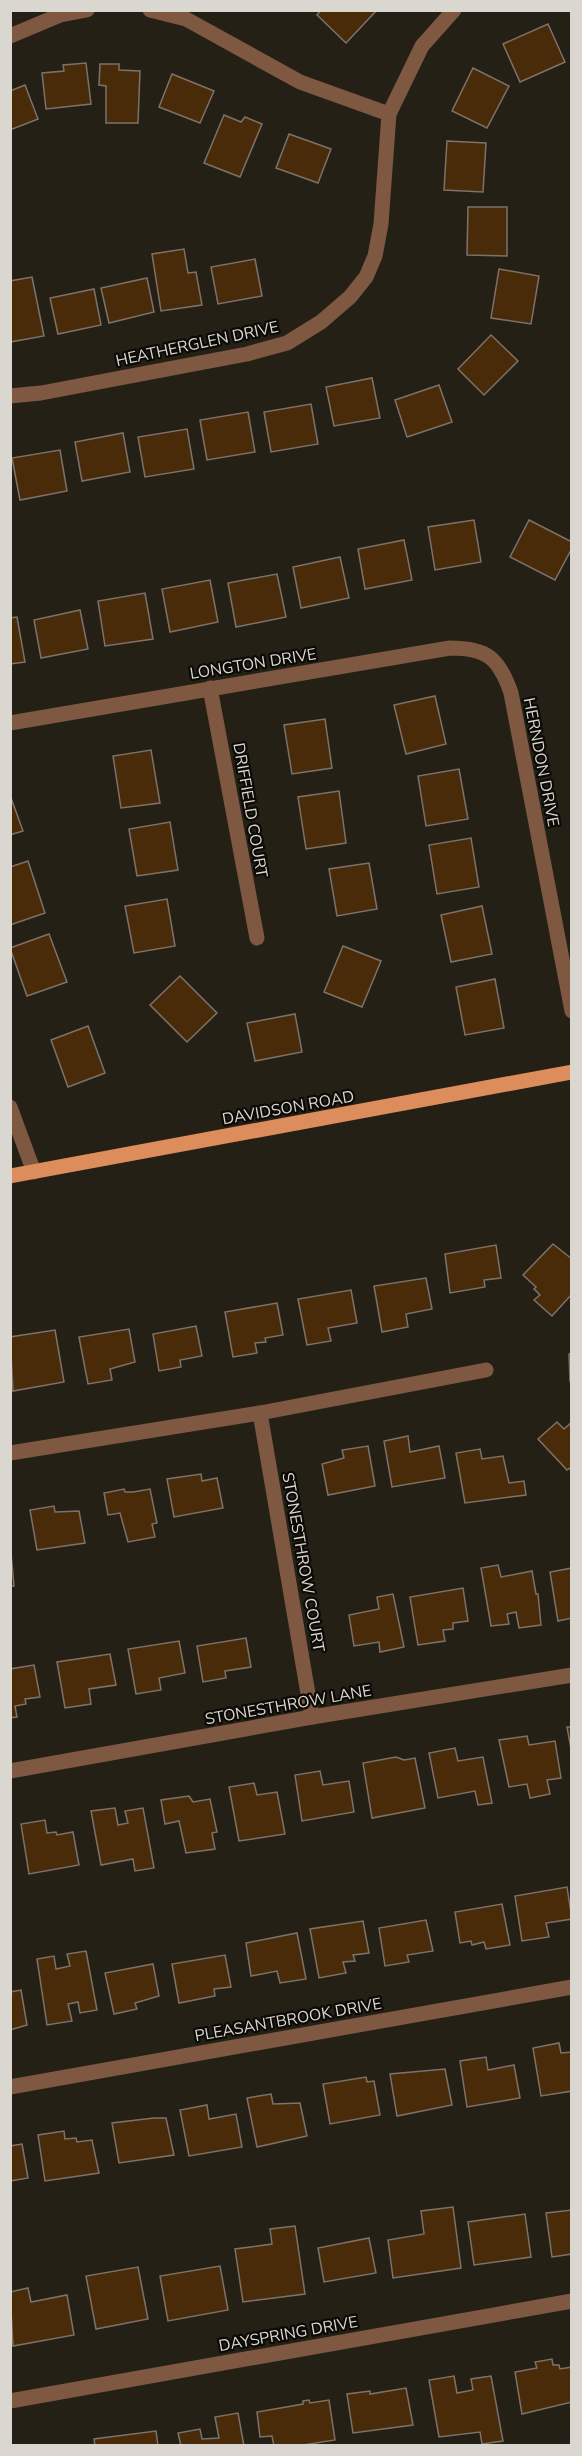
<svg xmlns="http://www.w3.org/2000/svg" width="582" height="2456" font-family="'Nunito Sans',sans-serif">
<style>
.building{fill:#492b0a;stroke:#7d7269;stroke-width:1.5}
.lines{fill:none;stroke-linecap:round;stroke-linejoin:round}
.minor{stroke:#7e5840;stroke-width:15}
.major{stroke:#dd8d5b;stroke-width:15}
.labels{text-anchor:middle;stroke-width:4.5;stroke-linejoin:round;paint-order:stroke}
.street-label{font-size:16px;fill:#dad7d0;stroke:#0c0a06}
</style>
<rect width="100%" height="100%" fill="#242016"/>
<g class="building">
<polygon points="321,10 377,10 346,43 317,15"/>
<polygon points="548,24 565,62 520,82 503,44"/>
<polygon points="86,63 91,104 46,109 42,73 64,71 63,65"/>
<polygon points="100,64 119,64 119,70 140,71 138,123 106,123 106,86 99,85"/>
<polygon points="473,68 509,86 487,128 452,111"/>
<polygon points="172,74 214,91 200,123 159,107"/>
<polygon points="25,85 38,119 10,130 10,91"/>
<polygon points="224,115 241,122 245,117 262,124 240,177 204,163"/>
<polygon points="289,134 331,149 318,183 276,168"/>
<polygon points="447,141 486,143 483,192 444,190"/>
<polygon points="468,207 507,207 507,256 467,255"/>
<polygon points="184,249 188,273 196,272 202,305 161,311 152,254"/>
<polygon points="255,259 262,296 218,304 211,267"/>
<polygon points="499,269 539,276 531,324 491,318"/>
<polygon points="32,277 44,336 10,342 10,281"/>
<polygon points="147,278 154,312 109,323 101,288"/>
<polygon points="94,289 101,325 58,334 50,298"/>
<polygon points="491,335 518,361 484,395 458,369"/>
<polygon points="372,378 380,418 334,426 326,387"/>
<polygon points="439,385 452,422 407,437 395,400"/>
<polygon points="311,404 318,444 271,452 264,412"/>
<polygon points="248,412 255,452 207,460 200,420"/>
<polygon points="187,429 194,469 145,477 138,437"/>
<polygon points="123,433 130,472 82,481 75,442"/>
<polygon points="60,450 67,491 20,500 12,458"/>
<polygon points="474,520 481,562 435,570 428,527"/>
<polygon points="529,520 572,542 572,548 555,580 510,557"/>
<polygon points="404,540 412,580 365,589 358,549"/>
<polygon points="340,557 349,598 301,608 293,567"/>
<polygon points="277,574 286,617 236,627 228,583"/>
<polygon points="210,580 218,622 170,632 162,589"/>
<polygon points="145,593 153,639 105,646 98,601"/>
<polygon points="80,610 88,649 41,658 34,620"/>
<polygon points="17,617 25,662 10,664 10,618"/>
<polygon points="435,696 446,744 406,754 394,705"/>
<polygon points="325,719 332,768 292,774 284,725"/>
<polygon points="151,750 160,803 121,808 113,756"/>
<polygon points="459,769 468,819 426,826 418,776"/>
<polygon points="339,791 346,843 306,849 298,797"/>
<polygon points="10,795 23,831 10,835"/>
<polygon points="170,822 178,870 137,876 129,829"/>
<polygon points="471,838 479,887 437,894 429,845"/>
<polygon points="28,861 45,913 10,925 10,867"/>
<polygon points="369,863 377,909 337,916 329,869"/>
<polygon points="167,899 175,946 134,953 125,906"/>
<polygon points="482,906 492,954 451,962 441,915"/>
<polygon points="49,934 67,982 27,996 10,948"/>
<polygon points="343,946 381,961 362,1007 324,992"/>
<polygon points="180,976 217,1013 187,1042 150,1005"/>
<polygon points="495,979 504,1028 465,1035 456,987"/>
<polygon points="295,1014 302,1052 255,1061 247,1023"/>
<polygon points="88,1026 105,1073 68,1087 51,1040"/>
<polygon points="553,1244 572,1259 572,1294 552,1316 534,1300 540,1295 534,1289 536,1287 523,1275"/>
<polygon points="496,1245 501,1278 484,1280 485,1287 450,1293 445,1254"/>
<polygon points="426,1278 432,1309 406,1314 408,1327 382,1332 374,1286"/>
<polygon points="351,1290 357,1323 328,1328 331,1341 307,1345 298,1299"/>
<polygon points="277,1303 283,1335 265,1338 266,1342 255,1343 257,1353 233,1357 225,1312"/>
<polygon points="196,1326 202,1356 180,1360 181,1367 159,1371 153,1334"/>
<polygon points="129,1329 135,1362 110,1369 112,1380 88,1384 79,1337"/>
<polygon points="55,1330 64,1382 13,1391 10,1337"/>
<polygon points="569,1354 572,1354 572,1381 570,1381"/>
<polygon points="557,1422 564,1429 572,1422 572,1467 567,1470 538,1439"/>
<polygon points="408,1436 410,1452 439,1446 445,1478 392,1487 384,1441"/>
<polygon points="368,1446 375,1486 328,1495 322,1464 344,1458 342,1450"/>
<polygon points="480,1449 482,1459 503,1456 509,1483 524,1481 526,1495 465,1503 456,1453"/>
<polygon points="201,1474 202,1481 217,1478 223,1508 174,1517 167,1479"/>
<polygon points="124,1489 125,1492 133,1492 150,1489 157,1523 152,1524 155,1537 128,1542 120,1513 108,1515 104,1493"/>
<polygon points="54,1506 55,1512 79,1511 85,1543 37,1550 30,1510"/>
<polygon points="10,1553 11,1553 14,1586 10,1586"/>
<polygon points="498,1565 501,1577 532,1571 536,1594 538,1594 541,1625 519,1628 516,1612 507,1614 509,1624 491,1626 481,1568"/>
<polygon points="572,1568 572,1618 558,1621 550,1572"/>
<polygon points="463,1588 468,1621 453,1623 453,1629 443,1630 445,1641 418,1645 410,1597"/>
<polygon points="393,1594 404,1647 380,1652 379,1642 354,1646 349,1615 379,1609 377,1597"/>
<polygon points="246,1638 251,1667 225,1671 226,1678 203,1682 197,1646"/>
<polygon points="179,1641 185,1673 159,1678 161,1690 136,1694 128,1649"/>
<polygon points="110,1654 116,1685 89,1689 91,1704 65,1708 57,1662"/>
<polygon points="34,1665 40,1697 25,1699 26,1704 15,1706 17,1717 10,1718 10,1669"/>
<polygon points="567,1727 572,1727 572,1754"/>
<polygon points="527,1736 529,1745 555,1741 561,1778 547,1780 550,1794 530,1798 527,1784 509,1787 499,1740"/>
<polygon points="455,1748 458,1761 483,1757 492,1803 478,1805 475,1791 438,1798 429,1753"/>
<polygon points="396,1757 404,1760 415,1758 425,1808 372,1818 363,1763"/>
<polygon points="320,1771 323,1785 349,1781 354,1812 302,1821 295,1775"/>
<polygon points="254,1783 257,1795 277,1792 285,1834 239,1841 229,1787"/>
<polygon points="189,1796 193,1802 210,1799 217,1832 212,1833 215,1849 186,1853 179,1821 165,1824 161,1800"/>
<polygon points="115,1808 118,1825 128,1823 125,1811 143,1808 154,1868 135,1871 133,1859 101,1865 91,1811"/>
<polygon points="45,1820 47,1833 56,1832 57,1835 73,1832 79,1865 29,1874 21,1824"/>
<polygon points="567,1887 572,1919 546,1923 549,1937 522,1941 515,1896"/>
<polygon points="502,1904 510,1945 486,1949 484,1942 472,1945 471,1941 460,1943 455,1912"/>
<polygon points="426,1920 433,1951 407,1955 409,1962 385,1966 379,1928"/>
<polygon points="363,1921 369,1953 353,1955 355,1961 343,1962 346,1973 319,1978 310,1929"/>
<polygon points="297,1933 306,1979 280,1983 277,1971 251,1976 246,1943"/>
<polygon points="86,1951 97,2010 80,2013 78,2002 68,2004 72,2021 47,2025 37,1959 54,1956 56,1969 70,1966 67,1954"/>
<polygon points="225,1955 231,1987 214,1989 215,1996 179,2003 172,1964"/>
<polygon points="153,1964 159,1996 135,2003 137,2009 114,2014 105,1973"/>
<polygon points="21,1990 27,2025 10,2030 10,1992"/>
<polygon points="559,2043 561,2053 572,2052 572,2091 541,2096 533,2048"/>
<polygon points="486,2057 488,2070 514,2065 520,2098 467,2107 460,2061"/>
<polygon points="445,2069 452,2105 397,2116 390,2074"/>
<polygon points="366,2077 367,2082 374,2081 380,2115 330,2124 323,2084"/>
<polygon points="271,2094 273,2104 300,2103 307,2136 257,2147 247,2098"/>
<polygon points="207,2105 209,2119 236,2114 242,2147 189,2156 180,2110"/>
<polygon points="154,2118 166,2118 174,2155 119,2163 112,2123"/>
<polygon points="64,2131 65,2139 76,2138 77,2142 92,2140 99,2173 45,2181 38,2135"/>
<polygon points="22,2144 28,2178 10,2181 10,2146"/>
<polygon points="453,2207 461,2268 393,2278 388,2240 424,2234 421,2211"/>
<polygon points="572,2210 572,2254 552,2257 546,2213"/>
<polygon points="525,2214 531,2257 474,2265 468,2222"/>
<polygon points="295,2226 305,2294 243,2302 235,2249 272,2244 270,2229"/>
<polygon points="369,2238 376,2273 324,2282 318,2248"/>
<polygon points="220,2266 228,2310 168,2321 160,2276"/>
<polygon points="138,2267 148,2319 96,2329 86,2276"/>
<polygon points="28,2288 31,2302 67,2295 74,2335 13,2346 10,2292"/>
<polygon points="552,2359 553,2365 559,2365 560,2369 572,2367 572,2402 522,2414 515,2372 537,2368 535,2362"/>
<polygon points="454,2376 457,2393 473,2390 471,2379 491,2376 503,2441 482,2444 480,2432 439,2437 429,2380"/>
<polygon points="406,2388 413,2425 353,2433 347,2394 370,2391 370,2394"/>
<polygon points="309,2400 310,2403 329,2400 335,2440 297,2446 274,2446 272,2436 260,2437 257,2412 303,2404 303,2401"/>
<polygon points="238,2413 244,2446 181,2446 178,2433 200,2429 202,2439 219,2438 215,2417"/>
<polygon points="156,2431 158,2446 95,2446 94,2439"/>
</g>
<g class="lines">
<g class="minor">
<polyline points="150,10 186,19 300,82 389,114"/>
<polyline points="10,36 60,15 87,10"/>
<polyline points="10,396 41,393 247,354 287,343 321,322 350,297 366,277 375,256 381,224 389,114 422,46 454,10"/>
<polyline points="210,688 257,938"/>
<path d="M10 723 450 648C487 648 499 658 511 693L572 1011"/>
<polyline points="10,1107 34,1172"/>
<polyline points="260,1413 312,1717"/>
<polyline points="10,1453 260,1413 486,1370"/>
<polyline points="10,1771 312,1717 572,1675"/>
<polyline points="10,2087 572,1987"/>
<polyline points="10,2401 572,2301"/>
</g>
<polyline class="major" points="10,1176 572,1072"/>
</g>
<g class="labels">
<g class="street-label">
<text transform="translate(197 343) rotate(-12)" y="6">HEATHERGLEN DRIVE</text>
<text transform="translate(253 663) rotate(-9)" y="6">LONGTON DRIVE</text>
<text transform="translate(542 762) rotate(79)" y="6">HERNDON DRIVE</text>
<text transform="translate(251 810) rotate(80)" y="6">DRIFFIELD COURT</text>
<text transform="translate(288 1107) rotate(-10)" y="6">DAVIDSON ROAD</text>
<text transform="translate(304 1562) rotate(80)" y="6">STONESTHROW COURT</text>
<text transform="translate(288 1704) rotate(-10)" y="6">STONESTHROW LANE</text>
<text transform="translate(288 2019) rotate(-10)" y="6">PLEASANTBROOK DRIVE</text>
<text transform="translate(288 2333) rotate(-10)" y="6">DAYSPRING DRIVE</text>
</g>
</g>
<rect width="582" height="2456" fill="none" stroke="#dad7d0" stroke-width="24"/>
</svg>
